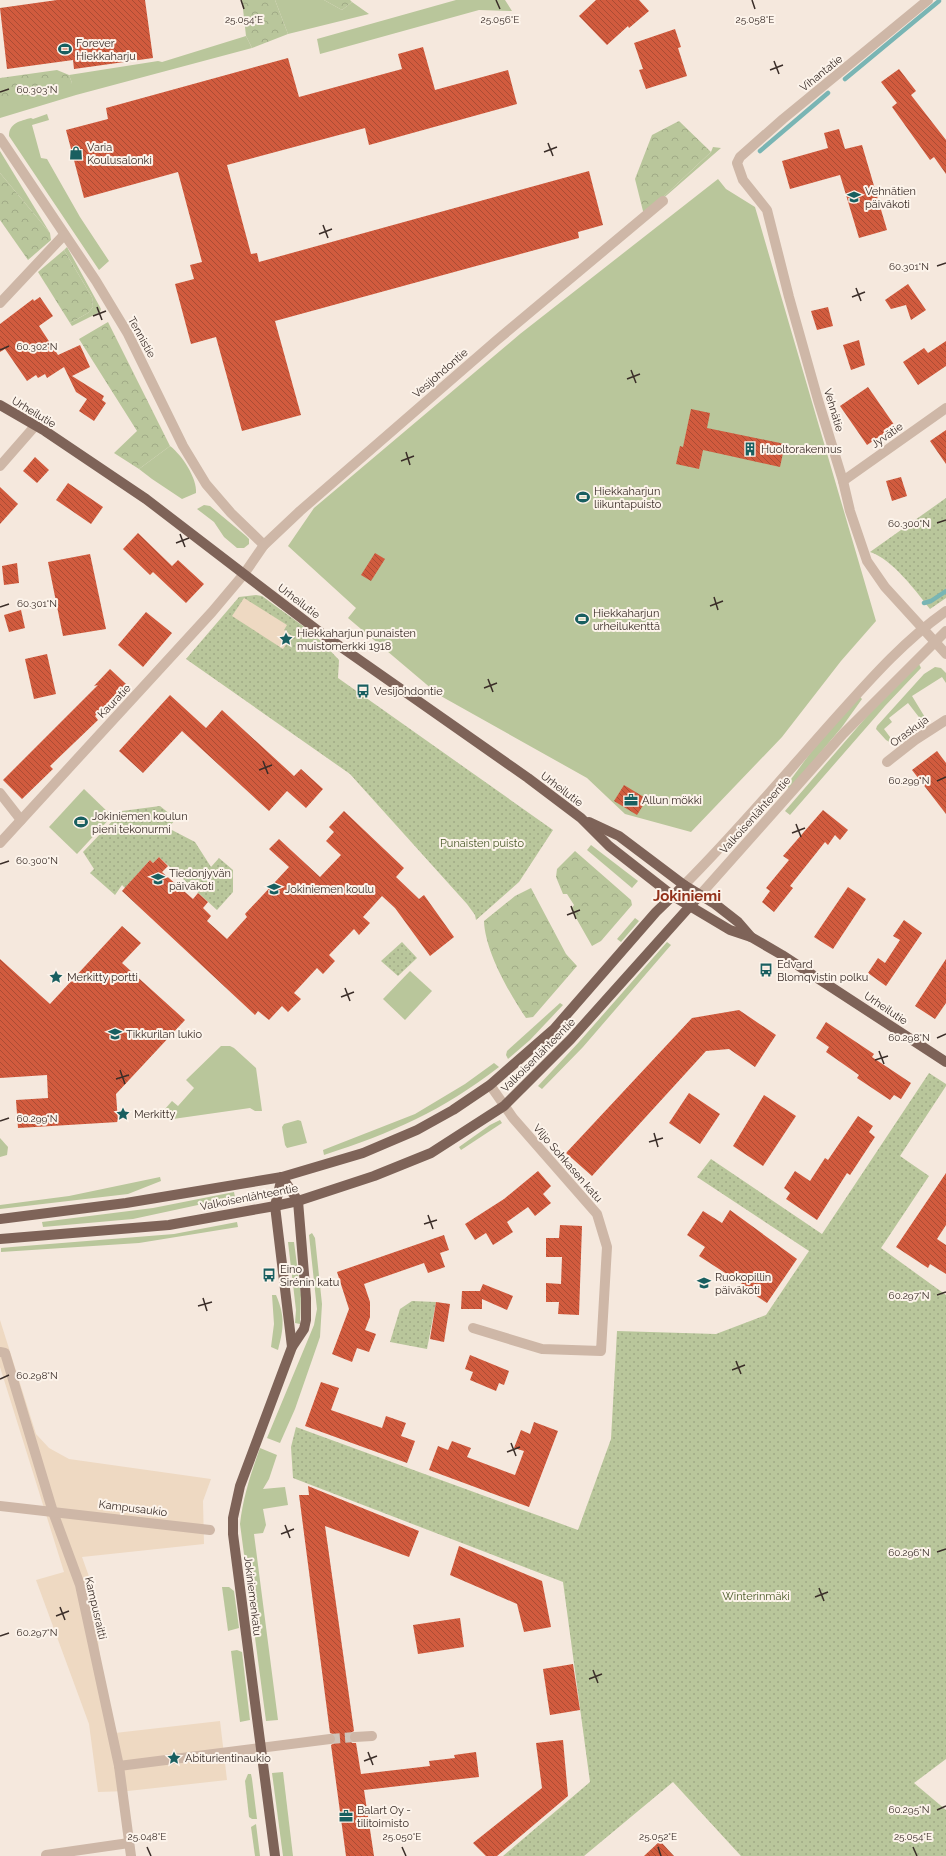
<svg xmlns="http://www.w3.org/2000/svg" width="946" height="1856" font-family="Raleway,sans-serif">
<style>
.grass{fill:#b9c69b}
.forest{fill:url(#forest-crowns)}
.park{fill:url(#park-dots)}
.plaza{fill:#eed9c2}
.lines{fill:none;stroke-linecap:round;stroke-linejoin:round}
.stream{stroke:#79b5b4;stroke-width:4.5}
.building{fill:url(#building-back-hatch)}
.minor-tunnel{stroke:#d0c3b9;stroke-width:10;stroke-dasharray:10 5;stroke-linecap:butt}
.minor{stroke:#ceb7a7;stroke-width:10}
.major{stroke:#7e6358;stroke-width:10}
.ticks{fill:none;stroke:#3a2d28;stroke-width:1.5}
.labels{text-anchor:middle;stroke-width:4;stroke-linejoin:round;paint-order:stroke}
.poi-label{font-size:11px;fill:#3a2d28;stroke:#fcf3ea;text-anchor:start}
.street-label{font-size:11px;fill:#3a2d28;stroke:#fcf3ea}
.park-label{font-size:11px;fill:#4b5b29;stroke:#fcf3ea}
.district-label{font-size:15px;font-weight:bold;fill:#923019;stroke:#fcf3ea}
.ticks-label{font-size:10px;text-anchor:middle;fill:#3a2d28;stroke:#fcf3ea;stroke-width:4;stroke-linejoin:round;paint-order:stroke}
</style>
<defs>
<pattern id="forest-crowns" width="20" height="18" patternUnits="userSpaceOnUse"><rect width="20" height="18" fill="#b9c69b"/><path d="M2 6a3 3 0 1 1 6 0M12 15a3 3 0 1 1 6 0" fill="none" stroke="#a0aa86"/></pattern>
<pattern id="park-dots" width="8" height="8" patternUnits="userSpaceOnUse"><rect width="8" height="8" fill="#b9c69b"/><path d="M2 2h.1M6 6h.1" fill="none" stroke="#a0aa86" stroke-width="1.8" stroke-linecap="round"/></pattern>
<pattern id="building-back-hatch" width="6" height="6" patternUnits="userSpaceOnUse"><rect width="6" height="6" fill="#d15b3e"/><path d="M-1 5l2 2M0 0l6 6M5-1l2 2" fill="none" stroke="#ab4c34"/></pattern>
</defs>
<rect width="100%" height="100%" fill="#f5e8dd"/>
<g class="grass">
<polygon points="275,0 324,0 342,10 352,2 369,14 288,34"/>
<polygon points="456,0 505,0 512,11 479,10 320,54 317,39"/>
<polygon points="246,36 252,48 76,95 0,118 0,97 72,83 69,75 158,61 162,62"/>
<path d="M47 114 49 120 32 125 41 158 47 159 80 217 109 261 99 270 9 136C9 123 20 121 31 118L33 119Z"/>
<polygon points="713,147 721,148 644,215 711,152"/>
<polygon points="0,151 50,233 0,173"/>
<polygon points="718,179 726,189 755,207 876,621 841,661 782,737 691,832 625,814 587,778 439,695 348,618 356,608 288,546 314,508 520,334"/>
<polygon points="67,247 101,309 100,312 72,326 70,323 88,313 93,307 92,297 64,250"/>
<path d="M170 446C182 455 197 478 196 493L182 499 152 479 139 469Z"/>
<polygon points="204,505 210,506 246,536 249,539 249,544 244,548 237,548 224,537 214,522 197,509"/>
<polygon points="919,664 921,668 885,706 790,815 785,811 868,715"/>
<polygon points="935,667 941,668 946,673 946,683 942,677 912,696 926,719 922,721 908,703 889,718 892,722 884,729 893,741 891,743 886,740 876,729 877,726 924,674"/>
<polygon points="859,696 862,699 842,727 790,789 786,786 814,748"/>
<polygon points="84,789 112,816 77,854 49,827"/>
<polygon points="591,845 638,881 632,888 587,850"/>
<polygon points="635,918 639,921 621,942 617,939"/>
<polygon points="667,942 671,945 583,1047 542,1089 538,1086 579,1042"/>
<polygon points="410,971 432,991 405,1020 383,999"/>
<polygon points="560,1003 563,1005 530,1040 508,1059 506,1055 507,1051"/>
<polygon points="221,1046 230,1046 234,1048 256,1068 262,1111 255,1111 250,1108 173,1119 167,1115 165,1109 172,1101 178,1106 194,1088 186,1080"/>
<path d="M494 1063 499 1067C442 1111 392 1133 324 1155L323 1150 415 1114 465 1084Z"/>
<polygon points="298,1120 301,1121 307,1143 287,1148 285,1145 282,1127 284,1124"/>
<polygon points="500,1120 502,1123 461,1150 459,1147 490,1125"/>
<polygon points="0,1138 8,1147 7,1155 0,1157"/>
<polygon points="160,1177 161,1181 128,1194 0,1209 0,1205 69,1196"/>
<polygon points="234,1192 235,1197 133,1219 43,1227 42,1222 153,1208"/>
<polygon points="237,1222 238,1227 139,1243 1,1252 1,1248 12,1247 174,1234"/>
<polygon points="312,1233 315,1238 322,1304 320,1337 295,1409 280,1443 267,1438 314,1325 317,1309 309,1235"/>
<polygon points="288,1242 294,1242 301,1295 300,1324 295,1323 296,1310"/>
<path d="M272 1295H276C285 1316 284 1328 278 1350L271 1347 274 1324Z"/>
<path d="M260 1448 277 1455 269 1479 263 1489 285 1487 288 1505 263 1509 266 1525 263 1533 254 1534 278 1720 266 1721 240 1524C243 1497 251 1473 260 1448Z"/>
<polygon points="222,1587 229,1587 234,1591 239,1628 228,1631"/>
<polygon points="237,1650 242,1652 250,1720 240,1722 231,1651"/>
<polygon points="283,1772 293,1856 283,1856 272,1773"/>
<polygon points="248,1774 251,1774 252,1779 257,1819 252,1819 249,1817 245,1781"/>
<polygon points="256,1824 260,1856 255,1856 251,1827"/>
</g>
<g class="forest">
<polygon points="242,0 275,0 288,34 252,48 246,36"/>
<polygon points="324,0 350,0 352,2 342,10"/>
<polygon points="57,70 69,75 72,83 48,99 0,97 0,78"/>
<polygon points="679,121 711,152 644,215 635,179 652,135"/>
<polygon points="0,173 50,233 51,240 28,260 0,220"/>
<polygon points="64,250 92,297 93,307 88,313 70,323 38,272"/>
<polygon points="108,322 170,446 139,469 114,453 137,431 79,339"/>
<polygon points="575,851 631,900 632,905 601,941 592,946 571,909 574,905 567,894 563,894 556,877 557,869"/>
<path d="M531 888 566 954 577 966 533 1017 526 1018C509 993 485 951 484 921L515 896Z"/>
</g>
<g class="park">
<path d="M946 498V598L930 609C916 591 892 559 870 552Z"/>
<polygon points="256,595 262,596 303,626 321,641 339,660 338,678 553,830 519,882 476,920 475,915 467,904 350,774 186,659 239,597"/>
<polygon points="160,806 176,819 168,828 195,842 211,867 219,858 233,870 233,892 217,910 159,857 153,863 150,860 125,888 122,885 115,895 90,873 94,869 83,852 122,811"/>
<polygon points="402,942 417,958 398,976 381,961"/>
<polygon points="929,1073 946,1084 946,1086 900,1156 929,1176 881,1248 946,1295 946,1759 914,1783 946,1810 946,1856 741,1856 673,1782 584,1856 503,1856 590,1782 563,1582 293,1478 291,1447 296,1427 578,1530 611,1439 617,1331 716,1334 766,1315 809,1251 697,1177 711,1159 822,1234"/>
<polygon points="412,1301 436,1302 427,1349 390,1342 400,1309"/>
</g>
<g class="plaza">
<polygon points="244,598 287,625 284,630 292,636 283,649 232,616"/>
<polygon points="0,1320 36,1434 49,1448 69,1459 211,1479 203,1501 204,1544 82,1557 91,1582 103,1681 115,1733 220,1721 227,1780 128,1791 98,1792 89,1724 36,1580 64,1572 0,1367"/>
</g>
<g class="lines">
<g class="stream">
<polyline points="845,79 939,1"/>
<polyline points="760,151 828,93"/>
<polyline points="924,603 931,601 946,591"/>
</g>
</g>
<g class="building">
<polygon points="57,0 145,0 153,58 74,69 73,60 7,69 0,8"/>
<polygon points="596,0 639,0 649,11 629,28 628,26 607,45 579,16"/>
<polygon points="675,29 681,47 678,48 687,76 646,89 639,70 643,69 634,43"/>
<polygon points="423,47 435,90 508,70 517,104 369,145 365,128 227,165 251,254 257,253 259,262 589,171 603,225 578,232 579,238 275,321 301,415 242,431 216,337 191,344 175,284 194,279 190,265 202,262 178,172 84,198 66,130 108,119 106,108 288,58 299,97 402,69 398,54"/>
<polygon points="899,69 916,91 911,95 946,140 946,174 934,157 930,160 892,107 897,103 881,82"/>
<polygon points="839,129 845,149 862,145 887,230 859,238 840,175 790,189 782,161 828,148 824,133"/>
<polygon points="908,284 926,310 911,320 906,305 891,309 885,300"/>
<polygon points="40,297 53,316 39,326 58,355 80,345 90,367 72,376 104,396 102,400 106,403 94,421 79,411 87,399 76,392 64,367 47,378 45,374 38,378 36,375 27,381 5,349 0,352 0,324 33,299 34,301"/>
<polygon points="828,307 833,326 817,330 811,311"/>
<polygon points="859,340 865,365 851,370 843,345"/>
<polygon points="946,341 946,366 918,385 903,362 924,348 928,353"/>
<polygon points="868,387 895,426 867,445 840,406"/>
<polygon points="691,409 710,413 707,428 785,444 780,467 703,450 699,469 676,464 680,446 683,447"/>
<polygon points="946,430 946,464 930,441"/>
<polygon points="35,457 49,470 37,483 23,471"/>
<polygon points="901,477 907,496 892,501 886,481"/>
<polygon points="68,483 103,507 91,524 56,500"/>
<polygon points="0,487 18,504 0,524"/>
<polygon points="138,533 172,566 178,560 204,584 186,603 153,572 150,575 123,549"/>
<polygon points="375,553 385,559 371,581 361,575"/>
<polygon points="90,554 106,629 63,636 48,562"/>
<polygon points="17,563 19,583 4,585 2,566"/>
<polygon points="21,610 25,628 9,632 4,615"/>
<polygon points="146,612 172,633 143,667 118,645"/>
<polygon points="47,654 56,694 34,699 25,659"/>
<polygon points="110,669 126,684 95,716 98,720 50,766 53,769 22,799 3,780 98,685 94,686"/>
<polygon points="170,695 206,728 222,710 294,776 301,769 323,789 306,808 287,791 269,811 182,731 143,773 119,751"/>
<polygon points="937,751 946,763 946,814 912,770"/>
<polygon points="624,785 647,799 637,815 614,801"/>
<polygon points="823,810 848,830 840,840 835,835 828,845 825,842 790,886 793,888 774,912 762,902 770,891 766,888 789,860 783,856"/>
<polygon points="344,811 404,868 396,877 419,899 424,895 454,937 430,956 395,908 382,896 363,917 370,923 359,935 354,929 329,955 335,961 323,974 317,968 294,993 301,999 288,1012 282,1006 269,1020 258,1011 255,1015 122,891 150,860 153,863 159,857 168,866 162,872 193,899 198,893 208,902 203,908 211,916 207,921 227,939 247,917 245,914 289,867 269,849 279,839 320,877 341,855 326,841 334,832 329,827"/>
<polygon points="848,887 866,899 833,949 814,937"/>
<polygon points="904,920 922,933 886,986 868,973 878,958 885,963 900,940 893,936"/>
<polygon points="122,926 141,943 122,963 185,1020 116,1094 118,1122 18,1128 16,1100 48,1098 47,1075 0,1078 0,959 50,1004"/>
<polygon points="946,959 946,1003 935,1019 915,1006"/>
<polygon points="739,1010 776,1035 755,1067 729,1049 706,1051 592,1176 566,1153 692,1018"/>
<polygon points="826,1022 874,1054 872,1057 911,1083 901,1099 894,1095 890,1100 857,1078 859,1075 826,1052 829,1047 816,1038"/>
<polygon points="689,1093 720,1114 700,1144 669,1123"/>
<polygon points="764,1095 796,1116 763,1166 733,1146"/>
<polygon points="858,1116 873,1126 869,1132 875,1137 850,1175 847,1173 817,1220 786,1199 790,1193 784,1188 795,1171 810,1181 825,1158 828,1160"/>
<polygon points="538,1171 551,1186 543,1194 551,1203 535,1216 528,1207 507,1222 513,1232 493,1245 486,1233 475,1240 465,1224 504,1199"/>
<polygon points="946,1173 946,1225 937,1239 946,1245 946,1274 930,1264 928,1268 896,1247"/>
<polygon points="730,1210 797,1259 767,1303 752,1293 753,1291 699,1256 705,1247 687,1235 703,1211 722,1223"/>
<polygon points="560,1225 582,1226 579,1315 558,1314 559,1302 546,1302 546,1283 561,1284 562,1257 546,1257 546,1238 559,1238"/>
<polygon points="444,1235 449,1250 440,1253 445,1267 428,1273 424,1263 364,1284 370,1302 370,1317 365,1330 376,1334 369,1352 357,1348 352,1362 332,1354 349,1309 337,1272"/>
<polygon points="483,1284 513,1296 507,1310 482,1299 482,1309 461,1309 462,1291 480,1291"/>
<polygon points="436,1302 450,1304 444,1342 430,1339"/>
<polygon points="470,1355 509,1371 504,1385 499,1383 496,1391 470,1380 473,1372 465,1369"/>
<polygon points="321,1382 339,1388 331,1410 382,1428 386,1416 406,1423 401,1436 415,1441 407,1463 305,1426"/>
<polygon points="534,1422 558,1431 529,1507 429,1470 438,1446 448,1450 452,1441 471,1448 467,1457 515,1475 524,1451 514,1448 521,1430 530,1434"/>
<polygon points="308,1486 419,1531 409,1557 325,1526 354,1731 349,1734 349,1738 352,1743 356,1743 361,1774 430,1766 429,1761 455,1758 454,1755 476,1752 479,1777 364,1790 374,1856 346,1856 331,1745 336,1742 336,1738 335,1735 330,1733 299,1495 309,1495"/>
<polygon points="459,1546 542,1581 551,1627 524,1632 517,1604 450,1575"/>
<polygon points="460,1618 464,1647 418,1654 413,1625"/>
<polygon points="573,1664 580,1710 550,1715 543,1669"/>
<polygon points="563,1740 568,1796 497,1856 486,1856 473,1843 542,1788 536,1743"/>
<polygon points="660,1841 674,1856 644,1856"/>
</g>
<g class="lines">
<polyline class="minor-tunnel" points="330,1739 355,1737"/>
<g class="minor">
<polyline points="928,0 783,119 740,157 737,163 743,180 767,210 789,297 818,400 843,481 850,511 867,561 885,587 946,654"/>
<polyline points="0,138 96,281 128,334 183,446 206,484 231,513 264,545"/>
<polyline points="0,303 64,235"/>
<polyline points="0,466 35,426"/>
<polyline points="843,481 946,408"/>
<polyline points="887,762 915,740 946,720"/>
<polyline points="0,793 21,820"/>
<polyline points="0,843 212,612 244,574 264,545 300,511 497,340 663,201"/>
<path d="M684 885C736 833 783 777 831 723 867 683 902 642 946 611"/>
<polyline points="700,895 843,734 946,631"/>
<polyline points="473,1328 542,1349 601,1351 607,1247 597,1214 513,1118 490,1085"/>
<polyline points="0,1352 5,1353 53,1512 80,1585 119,1766 131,1856"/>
<polyline points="0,1506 210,1530"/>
<polyline points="355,1737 372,1736"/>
<polyline points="119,1766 330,1739"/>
<polyline points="46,1855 129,1843"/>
</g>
<g class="major">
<polyline points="0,405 45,431 146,499 321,633 528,778 581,818 609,846 673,896 730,930 751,937 782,955 946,1062"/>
<polyline points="589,822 619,836 684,885 715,904 738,922 751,937"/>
<polyline points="282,1177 275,1206 292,1347"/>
<polyline points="0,1219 126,1203 282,1177 363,1153 417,1130 453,1110 490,1085 554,1029 656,912 684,885"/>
<polyline points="0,1239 169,1225 275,1206 298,1201 374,1176 431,1153 504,1106 571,1039 700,895"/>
<polyline points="275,1856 233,1534 233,1518 240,1486 292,1347 304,1329 306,1320 306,1298 298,1201 282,1177"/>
</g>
</g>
<path class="ticks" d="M241 0 244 9M496 0 500 9M752 0 755 9M774 61 779 74M770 70 783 65M0 92 9 89M548 143 553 156M544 152 557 147M323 225 328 238M319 234 332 229M937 266 946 263M856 288 861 301M852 297 865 292M97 307 102 320M93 316 106 311M0 350 9 346M631 370 636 383M627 379 640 374M406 452 410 465M401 461 414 456M937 523 946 520M180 534 185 547M176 543 189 538M714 597 718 610M710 606 723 601M0 607 9 604M488 679 493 692M484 688 497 683M263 761 268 774M259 770 272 765M937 781 946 777M796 824 801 837M792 833 805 828M0 864 9 861M571 906 576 919M567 915 580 910M345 988 350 1001M341 997 354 992M937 1038 946 1034M879 1051 884 1064M875 1060 888 1056M120 1070 125 1084M116 1079 129 1075M0 1121 9 1118M654 1133 658 1147M649 1142 663 1138M428 1215 433 1229M424 1224 437 1220M937 1295 946 1292M203 1298 207 1311M198 1306 212 1302M736 1361 741 1374M732 1370 745 1365M0 1379 9 1375M511 1443 516 1456M507 1452 520 1447M285 1525 290 1538M281 1534 294 1529M937 1552 946 1549M819 1588 824 1601M815 1597 828 1592M60 1607 65 1620M56 1616 69 1611M0 1636 9 1633M593 1670 598 1683M589 1679 602 1674M368 1752 373 1765M364 1761 377 1756M937 1810 946 1806M147 1847 151 1856M402 1847 406 1856M658 1847 661 1856M913 1847 917 1856"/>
<defs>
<g id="stadium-bare" transform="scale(1.08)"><path d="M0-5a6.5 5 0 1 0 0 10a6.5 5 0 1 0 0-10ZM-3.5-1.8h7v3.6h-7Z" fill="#195f60" stroke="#fcf3ea" stroke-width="2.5" paint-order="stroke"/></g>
<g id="shop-bare" transform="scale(1.08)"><path d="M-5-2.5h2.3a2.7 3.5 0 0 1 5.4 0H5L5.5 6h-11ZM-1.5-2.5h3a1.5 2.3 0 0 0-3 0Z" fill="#195f60" stroke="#fcf3ea" stroke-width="2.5" paint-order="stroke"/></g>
<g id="school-bare" transform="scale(1.08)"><path d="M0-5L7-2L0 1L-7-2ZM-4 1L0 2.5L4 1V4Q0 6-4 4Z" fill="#195f60" stroke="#fcf3ea" stroke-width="2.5" paint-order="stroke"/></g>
<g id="building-bare" transform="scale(1.08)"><path d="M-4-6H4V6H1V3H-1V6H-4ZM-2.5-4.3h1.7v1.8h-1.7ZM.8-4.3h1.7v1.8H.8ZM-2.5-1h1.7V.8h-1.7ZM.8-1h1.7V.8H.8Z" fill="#195f60" stroke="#fcf3ea" stroke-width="2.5" paint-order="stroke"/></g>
<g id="sight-bare" transform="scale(1.08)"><path d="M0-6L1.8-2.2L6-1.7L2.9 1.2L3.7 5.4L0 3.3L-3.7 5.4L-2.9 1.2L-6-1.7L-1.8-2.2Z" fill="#195f60" stroke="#fcf3ea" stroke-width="2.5" paint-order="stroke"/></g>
<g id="bus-bare" transform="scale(1.08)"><path d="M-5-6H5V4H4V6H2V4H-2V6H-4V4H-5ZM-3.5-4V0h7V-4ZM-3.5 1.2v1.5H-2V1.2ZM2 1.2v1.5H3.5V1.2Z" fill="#195f60" stroke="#fcf3ea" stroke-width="2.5" paint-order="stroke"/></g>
<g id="office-bare" transform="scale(1.08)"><path d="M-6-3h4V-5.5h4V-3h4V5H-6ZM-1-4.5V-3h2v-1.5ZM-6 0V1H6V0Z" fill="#195f60" stroke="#fcf3ea" stroke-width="2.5" paint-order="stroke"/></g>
</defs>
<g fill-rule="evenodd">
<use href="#stadium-bare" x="65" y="49"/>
<use href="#shop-bare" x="76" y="153"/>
<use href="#school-bare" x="854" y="197"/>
<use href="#building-bare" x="750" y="449"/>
<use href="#stadium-bare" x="583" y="497"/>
<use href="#stadium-bare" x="582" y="619"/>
<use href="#sight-bare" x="286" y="639"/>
<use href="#bus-bare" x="363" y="691"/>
<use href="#office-bare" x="631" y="800"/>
<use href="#stadium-bare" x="81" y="822"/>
<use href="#school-bare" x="158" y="879"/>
<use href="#school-bare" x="274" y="889"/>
<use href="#bus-bare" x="766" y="970"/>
<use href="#sight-bare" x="56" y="977"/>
<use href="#school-bare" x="115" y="1034"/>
<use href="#sight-bare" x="123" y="1114"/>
<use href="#bus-bare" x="269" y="1275"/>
<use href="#school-bare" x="704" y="1283"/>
<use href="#sight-bare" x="174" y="1758"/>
<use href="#office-bare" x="346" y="1816"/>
</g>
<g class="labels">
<g class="poi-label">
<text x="76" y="47">Forever<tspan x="76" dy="13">Hiekkaharju</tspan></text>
<text x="87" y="151">Varia<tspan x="87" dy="13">Koulusalonki</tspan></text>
<text x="865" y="195">Vehnätien<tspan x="865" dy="13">päiväkoti</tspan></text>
<text x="761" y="453">Huoltorakennus</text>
<text x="594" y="495">Hiekkaharjun<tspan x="594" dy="13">liikuntapuisto</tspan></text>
<text x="593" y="617">Hiekkaharjun<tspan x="593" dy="13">urheilukenttä</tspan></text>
<text x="297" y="637">Hiekkaharjun punaisten<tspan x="297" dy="13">muistomerkki 1918</tspan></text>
<text x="374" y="695">Vesijohdontie</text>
<text x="642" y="804">Allun mökki</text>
<text x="92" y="820">Jokiniemen koulun<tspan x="92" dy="13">pieni tekonurmi</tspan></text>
<text x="169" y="877">Tiedonjyvän<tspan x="169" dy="13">päiväkoti</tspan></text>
<text x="285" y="893">Jokiniemen koulu</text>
<text x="777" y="968">Edvard<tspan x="777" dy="13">Blomqvistin polku</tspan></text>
<text x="67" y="981">Merkitty portti</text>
<text x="126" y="1038">Tikkurilan lukio</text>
<text x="134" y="1118">Merkitty</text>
<text x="280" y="1273">Eino<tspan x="280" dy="13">Sirénin katu</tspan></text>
<text x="715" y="1281">Ruokopillin<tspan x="715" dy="13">päiväkoti</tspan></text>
<text x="185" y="1762">Abiturientinaukio</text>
<text x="357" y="1814">Balart Oy -<tspan x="357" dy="13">tilitoimisto</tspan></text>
</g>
<g class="street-label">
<text transform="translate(821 73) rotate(-39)" y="4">Vihantatie</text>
<text transform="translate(142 337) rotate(61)" y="4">Tennistie</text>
<text transform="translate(440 373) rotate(-41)" y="4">Vesijohdontie</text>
<text transform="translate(834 410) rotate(73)" y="4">Vehnätie</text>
<text transform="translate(34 412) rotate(31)" y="4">Urheilutie</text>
<text transform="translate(887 435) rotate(-35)" y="4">Jyvätie</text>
<text transform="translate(299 601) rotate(37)" y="4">Urheilutie</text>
<text transform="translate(114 701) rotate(-46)" y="4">Kauratie</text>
<text transform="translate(909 731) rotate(-36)" y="4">Oraskuja</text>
<text transform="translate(562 789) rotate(37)" y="4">Urheilutie</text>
<text transform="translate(755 815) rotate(-48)" y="4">Valkoisenlähteentie</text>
<text transform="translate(886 1008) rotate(34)" y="4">Urheilutie</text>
<text transform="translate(538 1055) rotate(-45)" y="4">Valkoisenlähteentie</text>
<text transform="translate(568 1163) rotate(49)" y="4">Viljo Sohkasen katu</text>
<text transform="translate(249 1197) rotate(-11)" y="4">Valkoisenlähteentie</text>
<text transform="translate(133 1508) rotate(7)" y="4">Kampusaukio</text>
<text transform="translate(253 1596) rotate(83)" y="4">Jokiniemenkatu</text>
<text transform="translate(96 1608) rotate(77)" y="4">Kampusraitti</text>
</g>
<g class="park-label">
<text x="482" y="847">Punaisten puisto</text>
<text x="756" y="1600">Winterinmäki</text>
</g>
<g class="district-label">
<text x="687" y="901">Jokiniemi</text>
</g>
</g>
<g class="ticks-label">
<text x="500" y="23">25.056°E</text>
<text x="244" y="23">25.054°E</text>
<text x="755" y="23">25.058°E</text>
<text x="37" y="93">60.303°N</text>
<text x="909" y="270">60.301°N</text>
<text x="37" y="350">60.302°N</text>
<text x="909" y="527">60.300°N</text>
<text x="37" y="607">60.301°N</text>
<text x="909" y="784">60.299°N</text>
<text x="37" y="864">60.300°N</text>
<text x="909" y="1041">60.298°N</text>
<text x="37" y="1122">60.299°N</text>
<text x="909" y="1299">60.297°N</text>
<text x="37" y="1379">60.298°N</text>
<text x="909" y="1556">60.296°N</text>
<text x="37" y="1636">60.297°N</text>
<text x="909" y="1813">60.295°N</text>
<text x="147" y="1840">25.048°E</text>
<text x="402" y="1840">25.050°E</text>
<text x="658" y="1840">25.052°E</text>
<text x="913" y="1840">25.054°E</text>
</g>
</svg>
